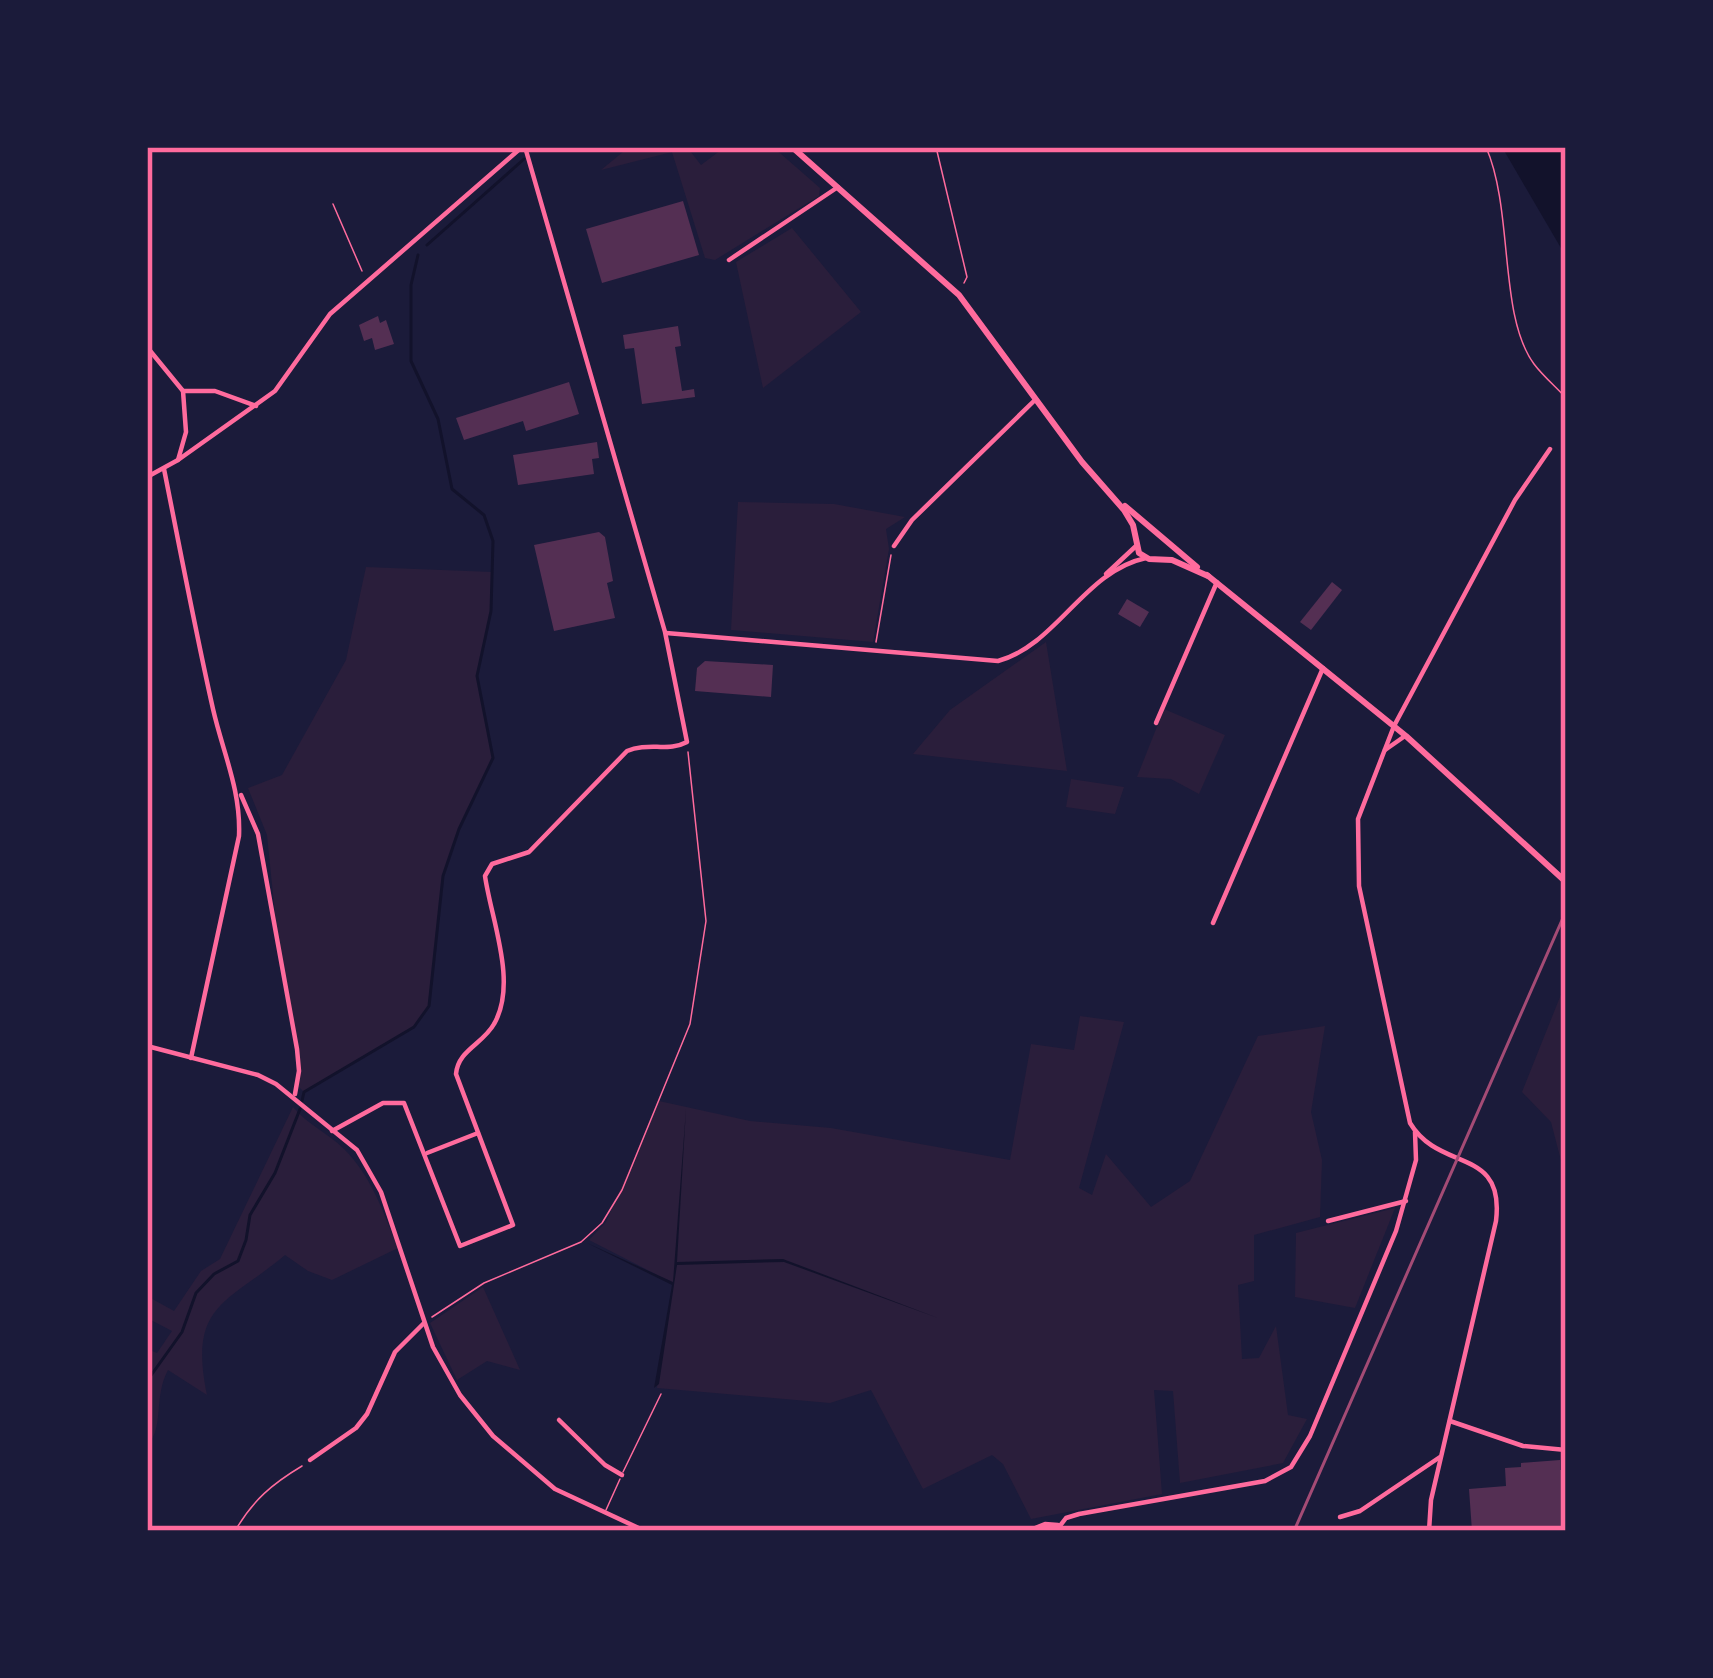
<svg xmlns="http://www.w3.org/2000/svg" width="1713" height="1678" font-family="'Crimson Pro',serif">
<style>
.green{fill:#2a1e3b}
.water{fill:#12122b}
.lines{fill:none;stroke-linecap:round;stroke-linejoin:round}
.stream{stroke:#12122b;stroke-width:3}
.building{fill:#542f53}
.path{stroke:#ff6b9d;stroke-width:1.5}
.service{stroke:#ff6b9d;stroke-width:1.5}
.minor{stroke:#ff6b9d;stroke-width:4.5}
.secondary{stroke:#ff6b9d;stroke-width:6}
.rail{stroke:#a44b75;stroke-width:3}
.neatline{fill:none;stroke:#ff6b9d;stroke-width:4.5}
</style>
<rect width="100%" height="100%" fill="#1b1b3a"/>
<g class="green">
<polygon points="629,147 687,147 701,165 725,147 773,147 820,188 819,196 715,260 705,258 672,152 601,170"/>
<polygon points="792,228 861,312 763,388 736,262"/>
<polygon points="738,502 834,504 905,517 886,529 889,549 873,642 731,630"/>
<polygon points="366,567 492,572 491,611 477,676 493,758 459,829 443,876 429,1006 414,1027 304,1092 298,1086 299,1071 276,924 267,835 248,788 282,775 346,660"/>
<polygon points="1046,642 1067,771 913,754 950,710"/>
<polygon points="1164,709 1225,735 1199,794 1171,779 1137,777"/>
<polygon points="1071,779 1124,787 1115,814 1066,807"/>
<polygon points="1566,982 1566,1176 1565,1176 1551,1122 1522,1092"/>
<polygon points="1080,1016 1124,1022 1079,1188 1092,1195 1106,1154 1151,1207 1190,1181 1258,1036 1325,1026 1311,1112 1322,1160 1320,1217 1254,1235 1254,1281 1238,1285 1242,1359 1259,1358 1276,1326 1288,1415 1307,1419 1283,1463 1180,1483 1173,1391 1154,1390 1162,1494 1031,1519 1003,1464 992,1455 923,1489 871,1390 830,1403 657,1388 673,1283 589,1240 606,1222 659,1101 750,1121 831,1128 1010,1160 1031,1044 1074,1050"/>
<path d="M293 1107C308 1125 328 1133 344 1149 372 1177 383 1212 398 1248L332 1280 308 1271 285 1255C227 1304 188 1304 207 1395L168 1370C153 1398 165 1426 147 1446V1349L157 1353 172 1331 147 1318V1296L174 1311 201 1271 220 1259Z"/>
<polygon points="1395,1208 1355,1308 1295,1297 1296,1233"/>
<polygon points="483,1287 520,1370 487,1361 457,1380 430,1323"/>
</g>
<g class="water">
<polygon points="1502,147 1566,147 1566,256 1565,255"/>
<polygon points="686,1109 677,1262 783,1259 938,1318 784,1262 677,1265 659,1384 654,1388 672,1285 587,1243 673,1282"/>
</g>
<g class="lines">
<g class="stream">
<polyline points="535,150 538,147"/>
<polyline points="427,245 524,159"/>
<polyline points="302,1101 304,1092 414,1027 429,1006 443,876 459,829 493,758 477,676 491,611 493,541 484,515 452,489 438,419 411,361 411,285 418,255"/>
<polyline points="147,1381 182,1332 196,1293 214,1274 238,1261 246,1240 250,1215 275,1173 300,1109"/>
</g>
</g>
<g class="building">
<polygon points="683,201 699,255 602,283 586,229"/>
<polygon points="378,316 380,323 386,320 394,344 375,350 372,338 364,341 359,325"/>
<polygon points="678,326 681,346 675,347 682,391 694,389 695,397 642,404 634,348 625,349 623,335"/>
<polygon points="569,382 579,414 526,431 523,421 464,440 456,418"/>
<polygon points="597,442 599,458 592,459 594,474 518,485 513,455"/>
<polygon points="599,532 605,537 613,581 607,583 615,618 554,631 534,545"/>
<polygon points="1332,582 1342,590 1311,630 1300,622"/>
<polygon points="1127,599 1149,612 1140,627 1118,614"/>
<polygon points="705,661 773,665 771,697 695,691 697,668"/>
<polygon points="1560,1460 1560,1470 1566,1470 1566,1495 1562,1495 1566,1500 1565,1531 1472,1531 1469,1489 1506,1486 1505,1468 1521,1467 1521,1463"/>
</g>
<g class="lines">
<g class="path">
<polyline points="936,147 967,277 964,283"/>
<path d="M1486 147C1514 211 1498 315 1534 364 1543 376 1556 387 1566 398"/>
<polyline points="333,204 362,271"/>
<polyline points="876,642 891,555"/>
<polyline points="432,1317 484,1283 581,1242 602,1223 622,1190 690,1024 706,921 688,752"/>
<path d="M235 1531C253 1500 272 1484 302 1466"/>
</g>
<g class="service">
<polyline points="623,1472 661,1394"/>
<polyline points="606,1510 620,1479"/>
</g>
<g class="minor">
<polyline points="729,260 838,187"/>
<polyline points="147,347 183,391"/>
<polyline points="178,460 186,432 183,391 215,391 256,406"/>
<path d="M164 469C180 549 195 629 213 709 223 753 241 790 239 836L191 1058"/>
<polyline points="147,477 178,460 275,391 330,314 522,147"/>
<polyline points="894,546 912,520 1036,399"/>
<polyline points="1106,574 1136,546"/>
<path d="M666 633 998 661C1057 645 1084 571 1146 558"/>
<polyline points="1156,723 1217,582"/>
<polyline points="1385,750 1405,736"/>
<polyline points="241,795 258,834 297,1049 299,1071 295,1094"/>
<polyline points="1213,923 1323,668"/>
<polyline points="147,1046 258,1075 276,1084 357,1150 381,1192 433,1347 460,1395 493,1436 555,1489 645,1531"/>
<path d="M332 1131 383 1103H404L460 1246 513 1225 456 1074C458 1050 483 1044 494 1024 518 983 491 919 485 876L492 864 529 852 627 751C647 742 669 752 687 742L665 632 525 147"/>
<polyline points="427,1153 478,1133"/>
<polyline points="1328,1221 1406,1201"/>
<polyline points="559,1420 605,1465 622,1475"/>
<polyline points="1450,1421 1523,1446 1566,1450"/>
<polyline points="310,1460 356,1428 367,1414 395,1352 424,1323"/>
<polyline points="1340,1517 1360,1511 1440,1457"/>
<polyline points="1028,1531 1045,1524 1058,1525"/>
<polyline points="1056,1531 1066,1518 1079,1514 1265,1481 1291,1467 1310,1436 1396,1231 1416,1160 1415,1132"/>
<path d="M1429 1531 1431 1500 1496 1221C1505 1146 1440 1173 1410 1123L1359 886 1358 819 1394 726 1515 500 1550 449"/>
</g>
<g class="secondary">
<polyline points="792,147 959,295 1082,462 1124,510 1133,525 1139,553 1149,559 1172,560 1208,576"/>
<polyline points="1125,506 1197,567"/>
<polyline points="1207,575 1406,736 1566,882"/>
</g>
<polyline class="rail" points="1294,1531 1566,911"/>
</g>
<rect width="1713" height="1678" fill="none" stroke="#1b1b3a" stroke-width="300"/>
<rect x="150" y="150" width="1413" height="1378" class="neatline"/>
</svg>
